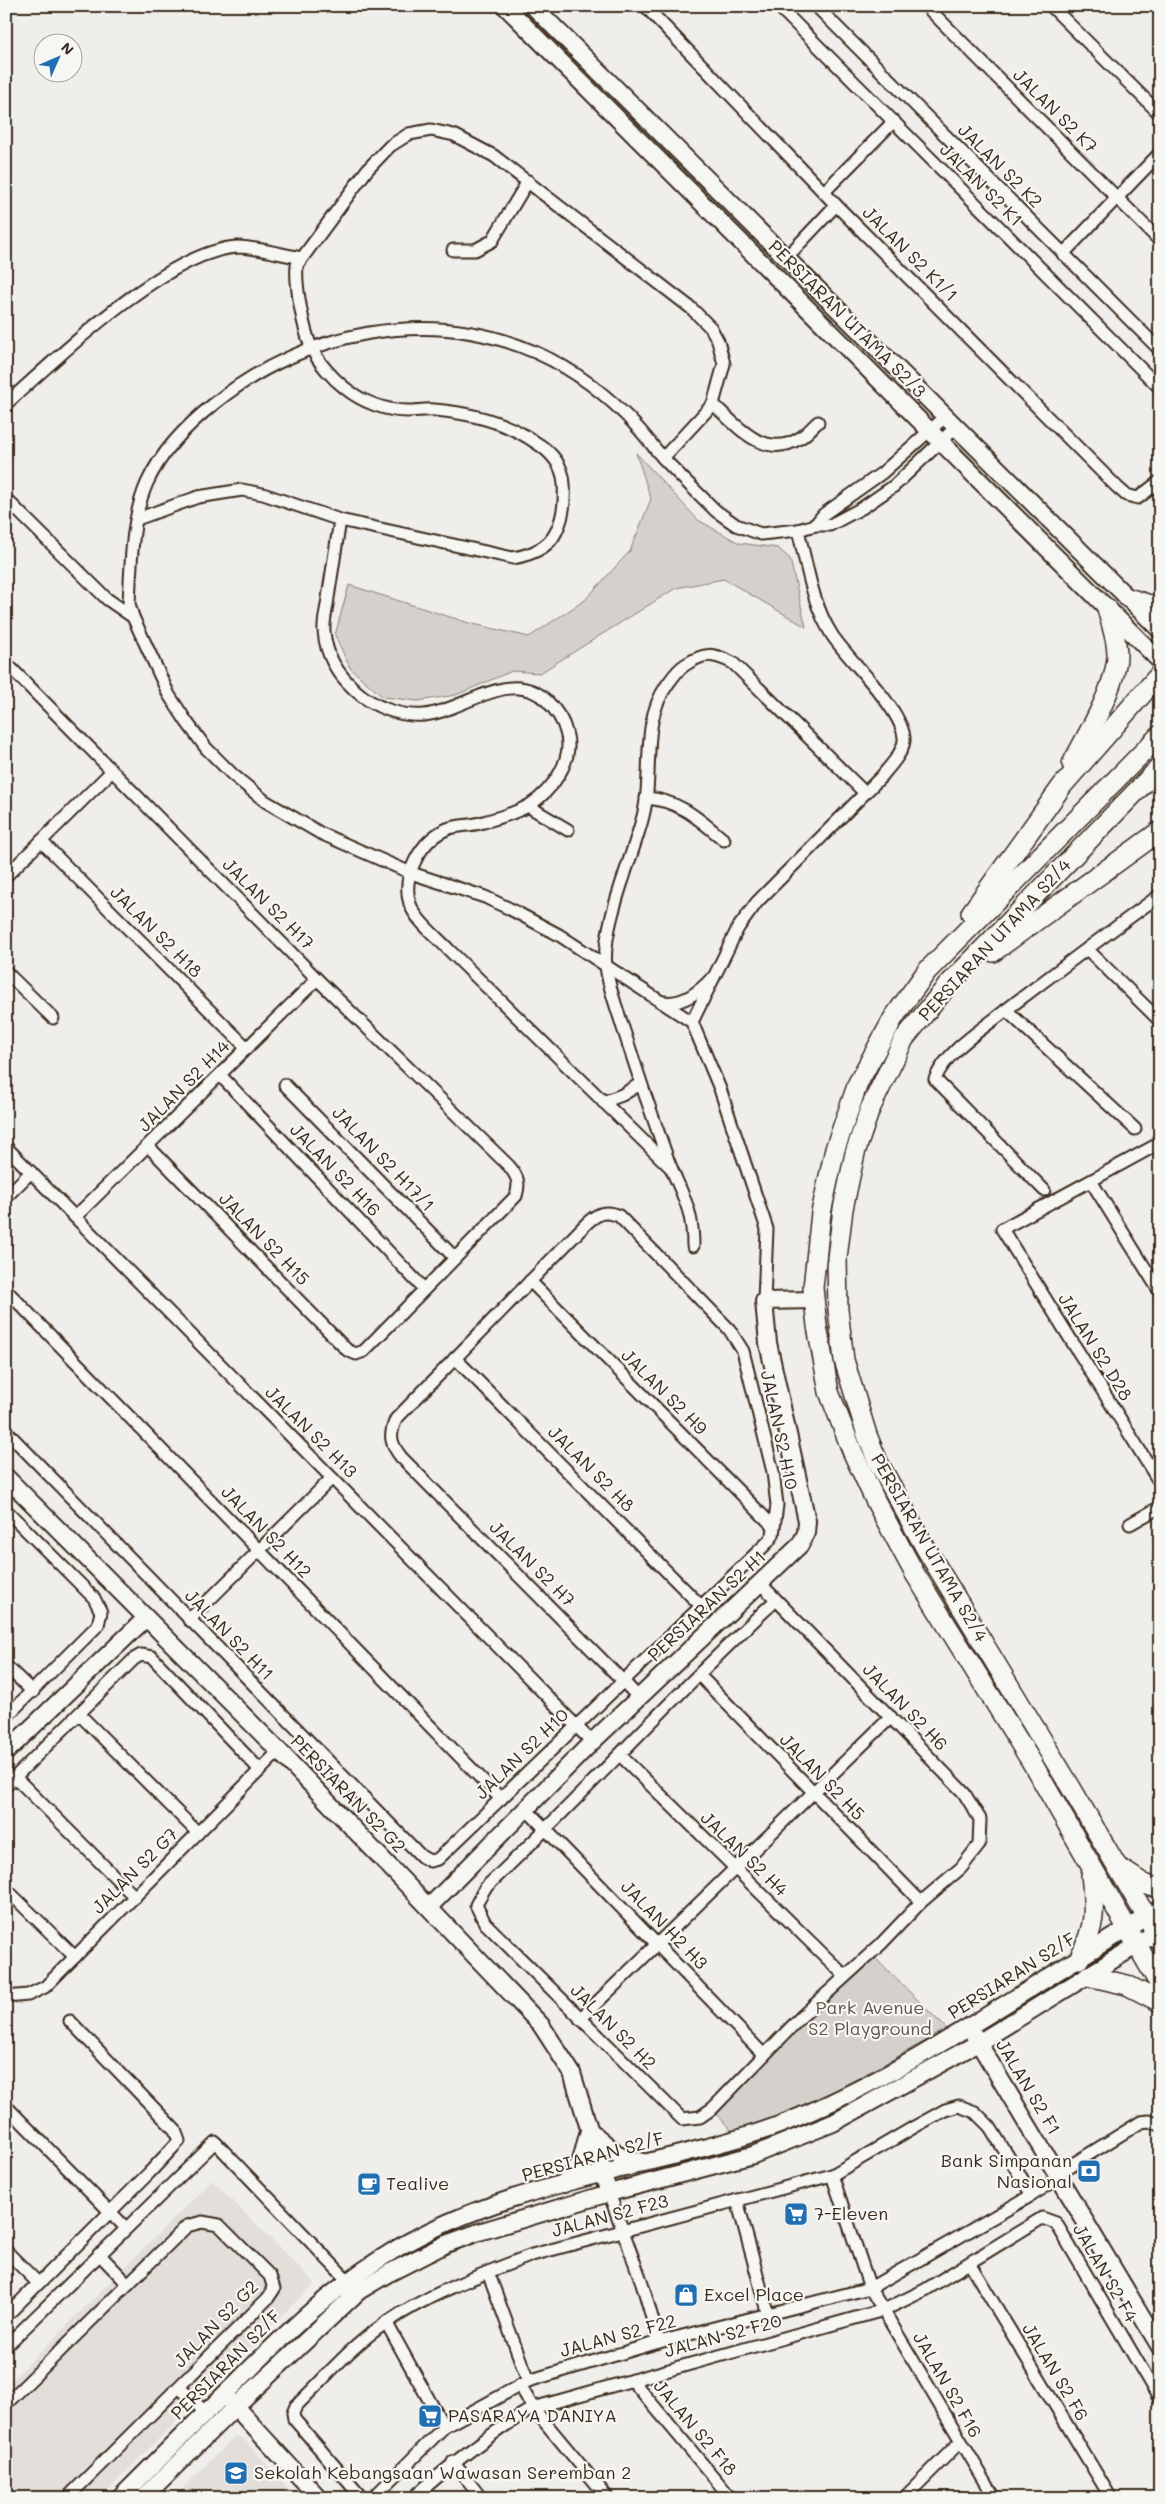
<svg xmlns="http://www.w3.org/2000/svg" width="1166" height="2504" font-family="Mali,sans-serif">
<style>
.built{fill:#e2dfdb}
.green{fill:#d4d1cc;stroke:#887e75}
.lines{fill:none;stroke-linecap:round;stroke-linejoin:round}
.street-casing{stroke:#3b2a1e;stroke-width:15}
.secondary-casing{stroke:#3b2a1e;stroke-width:20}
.primary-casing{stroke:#3b2a1e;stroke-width:22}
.street{stroke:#f6f6f2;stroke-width:11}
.secondary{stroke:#f6f6f2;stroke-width:16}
.primary{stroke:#f6f6f2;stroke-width:19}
.labels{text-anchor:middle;stroke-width:4.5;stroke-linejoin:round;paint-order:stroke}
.street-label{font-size:18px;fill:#3b2a1e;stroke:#f6f6f2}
.park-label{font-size:18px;fill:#61544a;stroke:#f6f6f2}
.poi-label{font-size:18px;fill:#3b2a1e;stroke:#f6f6f2;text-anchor:start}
</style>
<rect width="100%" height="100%" fill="#efeeea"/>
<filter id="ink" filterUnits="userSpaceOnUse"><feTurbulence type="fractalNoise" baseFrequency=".02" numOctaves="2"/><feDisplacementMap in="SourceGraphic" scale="10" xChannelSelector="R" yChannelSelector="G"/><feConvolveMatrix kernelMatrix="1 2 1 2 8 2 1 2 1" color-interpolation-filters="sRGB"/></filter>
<g filter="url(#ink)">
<g class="built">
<polygon points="212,2180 315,2283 100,2498 6,2498 6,2386"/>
<polygon points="235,2436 244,2439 297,2498 173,2498"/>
</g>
<g class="green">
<polygon points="636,453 698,520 739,543 778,548 790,559 806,627 724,579 676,588 540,673 512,671 456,695 418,701 383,697 350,668 335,635 349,585 469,623 529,637 585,600 630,551 651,499"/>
<polygon points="871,1954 947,2029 781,2121 736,2135 713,2111"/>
</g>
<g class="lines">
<g class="street-casing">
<g id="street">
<polyline points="645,6 836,205 1117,487 1126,495 1138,498 1160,481"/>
<polyline points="778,6 1160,388"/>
<polyline points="816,6 1160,350"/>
<polyline points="926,6 1160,241"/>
<polyline points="1051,6 1160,114"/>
<polyline points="824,192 894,121"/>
<polyline points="453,250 475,250 492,241 528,181"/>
<polyline points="1063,254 1160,153"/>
<polyline points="786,258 836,205"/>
<path d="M6 404C57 358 168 250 238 247 254 247 284 255 302 258"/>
<path d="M713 404C736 425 765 461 800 438 807 434 812 427 818 422"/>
<polyline points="6,499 107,599 133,617"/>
<path d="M137 519 198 497 242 490 263 494 340 520 513 558C530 555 548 549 556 532 564 517 565 500 564 484 563 465 550 451 535 442 506 422 470 413 435 410 426 409 417 411 408 411 386 411 362 402 345 388 332 378 318 362 311 347 303 327 295 286 297 265L367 170 390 146 409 134 431 130 454 135 494 156 691 308 711 328 718 341 724 364 713 404 663 458"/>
<path d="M340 520C336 546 332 572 328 598 327 608 323 621 324 631 326 656 337 673 355 690 372 706 399 717 424 715 464 711 511 666 547 701 556 710 563 719 566 732 575 760 552 790 530 805 516 813 495 819 480 823 469 826 457 825 447 829 421 840 401 876 410 904 416 921 437 937 449 950L671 1168"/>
<polyline points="815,525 824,514 882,473 945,417"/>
<path d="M6 663 317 979 509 1166C518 1177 520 1183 516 1196L364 1351 356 1354 347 1350 148 1146"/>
<path d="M646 798C679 800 699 819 724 840"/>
<polyline points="528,806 568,830"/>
<polyline points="41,841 247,1048"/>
<polyline points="6,876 112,771"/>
<polyline points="1087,949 1160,1021"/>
<polyline points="6,972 53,1018"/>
<path d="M663 1002C682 1005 698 993 711 979"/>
<polyline points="1006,1010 1135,1129"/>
<path d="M692 1022 738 928 757 902 882 776C890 766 902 754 904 741 906 712 848 660 832 635 812 604 807 565 798 530"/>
<polyline points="220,1075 424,1289"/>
<polyline points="285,1085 455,1258"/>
<polyline points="603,1102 622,1095 640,1084"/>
<polyline points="1160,1143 1002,1229 1160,1483"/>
<polyline points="6,1147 592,1742"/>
<polyline points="1091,1181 1160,1292"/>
<path d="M1044 1190 935 1079C948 1049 982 1030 1006 1010 1057 971 1108 933 1160 895"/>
<polyline points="6,1197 31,1172"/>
<polyline points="75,1217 317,979"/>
<path d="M693 1246C693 1207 681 1194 668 1160 652 1116 637 1072 623 1028 617 1008 608 986 606 966 601 929 632 858 642 820 655 775 639 725 667 685 673 677 677 670 685 665 705 652 712 653 733 663L865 793"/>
<polyline points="530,1281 774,1527"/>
<polyline points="6,1290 501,1799"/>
<path d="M764 1301 767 1229 720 1089 692 1022 559 935 510 909 485 897 411 873 320 833 265 801 233 775 206 748 186 721 169 695 133 617 129 604C131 565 131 519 147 483 162 450 187 425 215 403 304 331 430 305 537 353 575 370 610 397 638 428 647 438 655 449 664 459 681 477 699 494 716 511L736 525 761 534 798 530 815 525H830L862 508 894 486 956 427"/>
<polyline points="455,1358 701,1606"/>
<path d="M6 1431 422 1857 430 1861 438 1859 768 1542 773 1535 777 1505 773 1472 743 1351 729 1329 619 1216C605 1210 598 1213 587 1223L396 1419C389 1435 390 1443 401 1457L623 1681 638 1697"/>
<polyline points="6,1510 94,1598 101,1612 98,1625 6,1717"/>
<polyline points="1130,1524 1160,1507"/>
<path d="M760 1583 964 1793 980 1819 979 1845 961 1868 921 1902 881 1944 801 2017 713 2108 700 2117 682 2119 485 1923 476 1905 485 1888C585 1794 676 1692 776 1600"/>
<polyline points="189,1620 332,1478"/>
<polyline points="6,1666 33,1692"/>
<polyline points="699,1675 921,1902"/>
<polyline points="79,1714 198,1833"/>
<polyline points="620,1755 845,1976"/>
<polyline points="15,1777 135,1897"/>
<polyline points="6,1786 134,1659 141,1655 152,1657 260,1770"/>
<polyline points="525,1808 764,2055"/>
<polyline points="6,1889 75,1957"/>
<polyline points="6,1997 28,1995 45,1987 279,1751"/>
<polyline points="580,2019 891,1717"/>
<polyline points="6,2106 126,2228"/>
<polyline points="1057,2174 1141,2122 1149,2121 1160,2125"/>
<polyline points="832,2175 870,2288 995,2498"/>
<polyline points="609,2193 642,2283 659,2342"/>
<polyline points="737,2200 768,2315"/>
<polyline points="6,2251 38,2283"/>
<polyline points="99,2254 128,2284"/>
<polyline points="970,2264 1111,2498"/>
<polyline points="488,2272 528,2381"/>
<polyline points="6,2316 149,2173 179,2141 175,2130 70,2021"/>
<polyline points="386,2322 444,2427"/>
<polyline points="6,2346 215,2142 353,2286"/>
<polyline points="632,2380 731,2498"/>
<polyline points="520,2385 533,2408 608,2498"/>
<polyline points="180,2388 206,2413"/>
<polyline points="6,2404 187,2226 202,2222 219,2225 270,2276 274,2289 268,2298 67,2498"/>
<polyline points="453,2462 481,2498"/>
<path d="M362 2498 294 2419 293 2413 296 2406C325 2378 352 2345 386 2323 430 2293 483 2274 532 2255L832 2175 916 2126 945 2110 959 2106 975 2112 990 2127 1032 2195"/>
<polyline points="373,2498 444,2427 528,2381 659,2342 870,2288 1032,2195 1059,2178"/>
<path d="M413 2498C451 2464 489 2434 533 2408L884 2310 925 2290 1042 2218 1056 2223 1160 2400"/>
<polyline points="904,2498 960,2442"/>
</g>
</g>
<g class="secondary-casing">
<g id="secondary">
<polyline points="505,6 1160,661"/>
<polyline points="533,6 1160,630"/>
<polyline points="6,1477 279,1751 541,2025 572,2073 606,2184"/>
<polyline points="6,1752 146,1618"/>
<polyline points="429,1907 592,1742 800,1545 806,1533 807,1521 768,1343 764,1301 813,1300"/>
<polyline points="974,2035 1160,2347"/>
<polyline points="590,2131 621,2157 643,2162"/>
<polyline points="564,2184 581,2161 588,2134"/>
<polyline points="229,2400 319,2498"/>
<path d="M120 2498C159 2459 198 2420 237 2382 288 2331 334 2286 396 2249 483 2197 588 2178 684 2153 718 2144 752 2136 784 2123 918 2069 1035 1981 1160 1909"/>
<polyline points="143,2498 235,2407 359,2291 389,2273 446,2244 479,2232 609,2193 753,2155 833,2123 978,2043 1160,1931"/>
</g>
</g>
<g class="primary-casing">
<g id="primary">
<polyline points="1128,598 1160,608"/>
<polyline points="1160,735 927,971 894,1017 858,1083 835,1149 821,1213 813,1288 817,1326 829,1392 853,1453 876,1502 915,1574 1031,1761 1160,1985"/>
<path d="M1072 764C1086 737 1111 695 1116 665 1120 647 1111 625 1107 608"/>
<polyline points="1160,767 948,985 904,1039 870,1109 855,1153 843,1209 837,1258 838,1310 844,1360 867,1435 878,1462 925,1547 1070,1786 1160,1940"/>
<polyline points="971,913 1062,786 1160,674"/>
<polyline points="993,952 1160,831"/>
<polyline points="1121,1869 1144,1884 1160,1889"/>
<path d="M1079 1959C1096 1925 1095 1912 1091 1874"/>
<polyline points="1088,1976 1127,1985 1160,2002"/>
</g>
</g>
<use href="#street" class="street"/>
<use href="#secondary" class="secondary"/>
<use href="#primary" class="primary"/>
</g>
</g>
<defs>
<g id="bank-square" transform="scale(1.25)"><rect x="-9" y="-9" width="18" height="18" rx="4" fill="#1f6fb2" stroke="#f6f6f2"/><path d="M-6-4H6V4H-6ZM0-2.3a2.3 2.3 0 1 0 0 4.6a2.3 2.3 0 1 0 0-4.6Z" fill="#fff"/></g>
<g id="cafe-square" transform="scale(1.25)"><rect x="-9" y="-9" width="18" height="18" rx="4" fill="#1f6fb2" stroke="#f6f6f2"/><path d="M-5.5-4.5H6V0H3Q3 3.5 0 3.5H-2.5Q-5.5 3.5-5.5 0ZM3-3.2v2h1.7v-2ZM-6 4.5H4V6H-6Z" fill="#fff"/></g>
<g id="supermarket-square" transform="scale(1.25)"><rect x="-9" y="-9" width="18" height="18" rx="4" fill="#1f6fb2" stroke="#f6f6f2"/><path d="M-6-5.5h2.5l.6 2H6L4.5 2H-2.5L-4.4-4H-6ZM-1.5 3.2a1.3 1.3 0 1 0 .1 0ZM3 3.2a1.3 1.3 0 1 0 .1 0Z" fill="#fff"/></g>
<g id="shop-square" transform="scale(1.25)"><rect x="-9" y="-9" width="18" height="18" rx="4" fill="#1f6fb2" stroke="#f6f6f2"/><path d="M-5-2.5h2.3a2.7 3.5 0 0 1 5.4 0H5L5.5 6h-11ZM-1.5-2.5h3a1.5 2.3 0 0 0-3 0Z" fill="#fff"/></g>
<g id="school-square" transform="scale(1.25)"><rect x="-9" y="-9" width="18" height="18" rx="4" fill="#1f6fb2" stroke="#f6f6f2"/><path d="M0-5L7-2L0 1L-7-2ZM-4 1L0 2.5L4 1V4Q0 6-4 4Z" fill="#fff"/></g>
</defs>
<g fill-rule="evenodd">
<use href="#bank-square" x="1089" y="2171"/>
<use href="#cafe-square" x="369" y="2184"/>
<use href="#supermarket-square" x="796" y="2214"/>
<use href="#shop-square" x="686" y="2295"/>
<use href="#supermarket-square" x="430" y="2416"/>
<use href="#school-square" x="236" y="2473"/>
</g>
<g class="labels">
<g class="street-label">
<text transform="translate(1055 111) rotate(45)" y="6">JALAN S2 K7</text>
<text transform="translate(1000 166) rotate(45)" y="6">JALAN S2 K2</text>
<text transform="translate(981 185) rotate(45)" y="6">JALAN S2 K1</text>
<text transform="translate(910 254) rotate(45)" y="6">JALAN S2 K1/1</text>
<text transform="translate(847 319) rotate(45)" y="6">PERSIARAN UTAMA S2/3</text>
<text transform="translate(268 904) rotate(45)" y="6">JALAN S2 H17</text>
<text transform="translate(156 932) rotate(45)" y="6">JALAN S2 H18</text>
<text transform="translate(995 940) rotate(-47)" y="6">PERSIARAN UTAMA S2/4</text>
<text transform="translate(184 1086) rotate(-45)" y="6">JALAN S2 H14</text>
<text transform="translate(383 1159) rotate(46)" y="6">JALAN S2 H17/1</text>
<text transform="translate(335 1170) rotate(46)" y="6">JALAN S2 H16</text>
<text transform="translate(264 1239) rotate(46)" y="6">JALAN S2 H15</text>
<text transform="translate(1095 1347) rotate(58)" y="6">JALAN S2 D28</text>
<text transform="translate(664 1392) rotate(45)" y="6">JALAN S2 H9</text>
<text transform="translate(779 1430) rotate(78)" y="6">JALAN S2 H10</text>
<text transform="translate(311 1432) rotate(45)" y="6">JALAN S2 H13</text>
<text transform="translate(591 1469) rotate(45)" y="6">JALAN S2 H8</text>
<text transform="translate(266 1532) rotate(46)" y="6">JALAN S2 H12</text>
<text transform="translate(929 1548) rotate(60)" y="6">PERSIARAN UTAMA S2/4</text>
<text transform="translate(532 1564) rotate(45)" y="6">JALAN S2 H7</text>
<text transform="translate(707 1606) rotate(-43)" y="6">PERSIARAN S2 H1</text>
<text transform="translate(229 1635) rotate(46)" y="6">JALAN S2 H11</text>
<text transform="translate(905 1707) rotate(46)" y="6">JALAN S2 H6</text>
<text transform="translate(522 1754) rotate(-44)" y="6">JALAN S2 H10</text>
<text transform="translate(822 1777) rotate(46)" y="6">JALAN S2 H5</text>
<text transform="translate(348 1794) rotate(46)" y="6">PERSIARAN S2 G2</text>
<text transform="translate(744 1854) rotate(44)" y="6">JALAN S2 H4</text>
<text transform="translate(135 1871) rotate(-45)" y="6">JALAN S2 G7</text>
<text transform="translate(664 1925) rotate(46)" y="6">JALAN H2 H3</text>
<text transform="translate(1012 1976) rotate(-32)" y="6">PERSIARAN S2/F</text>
<text transform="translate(613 2027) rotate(45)" y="6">JALAN S2 H2</text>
<text transform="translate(1028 2087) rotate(59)" y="6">JALAN S2 F1</text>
<text transform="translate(593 2157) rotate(-15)" y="6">PERSIARAN S2/F</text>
<text transform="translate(610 2216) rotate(-15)" y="6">JALAN S2 F23</text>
<text transform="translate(1105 2273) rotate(60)" y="6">JALAN S2 F4</text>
<text transform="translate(216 2324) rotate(-46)" y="6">JALAN S2 G2</text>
<text transform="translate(618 2336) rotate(-15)" y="6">JALAN S2 F22</text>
<text transform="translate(723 2336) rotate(-15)" y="6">JALAN S2 F20</text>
<text transform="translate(226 2365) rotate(-45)" y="6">PERSIARAN S2/F</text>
<text transform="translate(1055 2372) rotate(59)" y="6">JALAN S2 F6</text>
<text transform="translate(947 2385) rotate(60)" y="6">JALAN S2 F16</text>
<text transform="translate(695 2428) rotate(50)" y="6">JALAN S2 F18</text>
</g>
<g class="park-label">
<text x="870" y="2014">Park Avenue<tspan x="870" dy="21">S2 Playground</tspan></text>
</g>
<g class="poi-label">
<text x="1072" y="2167" text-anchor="end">Bank Simpanan<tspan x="1072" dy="21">Nasional</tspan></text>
<text x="386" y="2190">Tealive</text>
<text x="814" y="2220">7-Eleven</text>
<text x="704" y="2301">Excel Place</text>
<text x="448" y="2422">PASARAYA DANIYA</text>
<text x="254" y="2479">Sekolah Kebangsaan Wawasan Seremban 2</text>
</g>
</g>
<rect width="1166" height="2504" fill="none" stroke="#f6f6f2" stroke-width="25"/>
<rect x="12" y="12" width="1141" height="2479" fill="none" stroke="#3b2a1e" stroke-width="2" filter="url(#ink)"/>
<g transform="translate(58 58) rotate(45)"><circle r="24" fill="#f6f6f2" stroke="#aba49d"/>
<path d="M0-4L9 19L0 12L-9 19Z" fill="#1f6fb2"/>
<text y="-8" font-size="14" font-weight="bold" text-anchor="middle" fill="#3b2a1e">N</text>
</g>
</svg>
